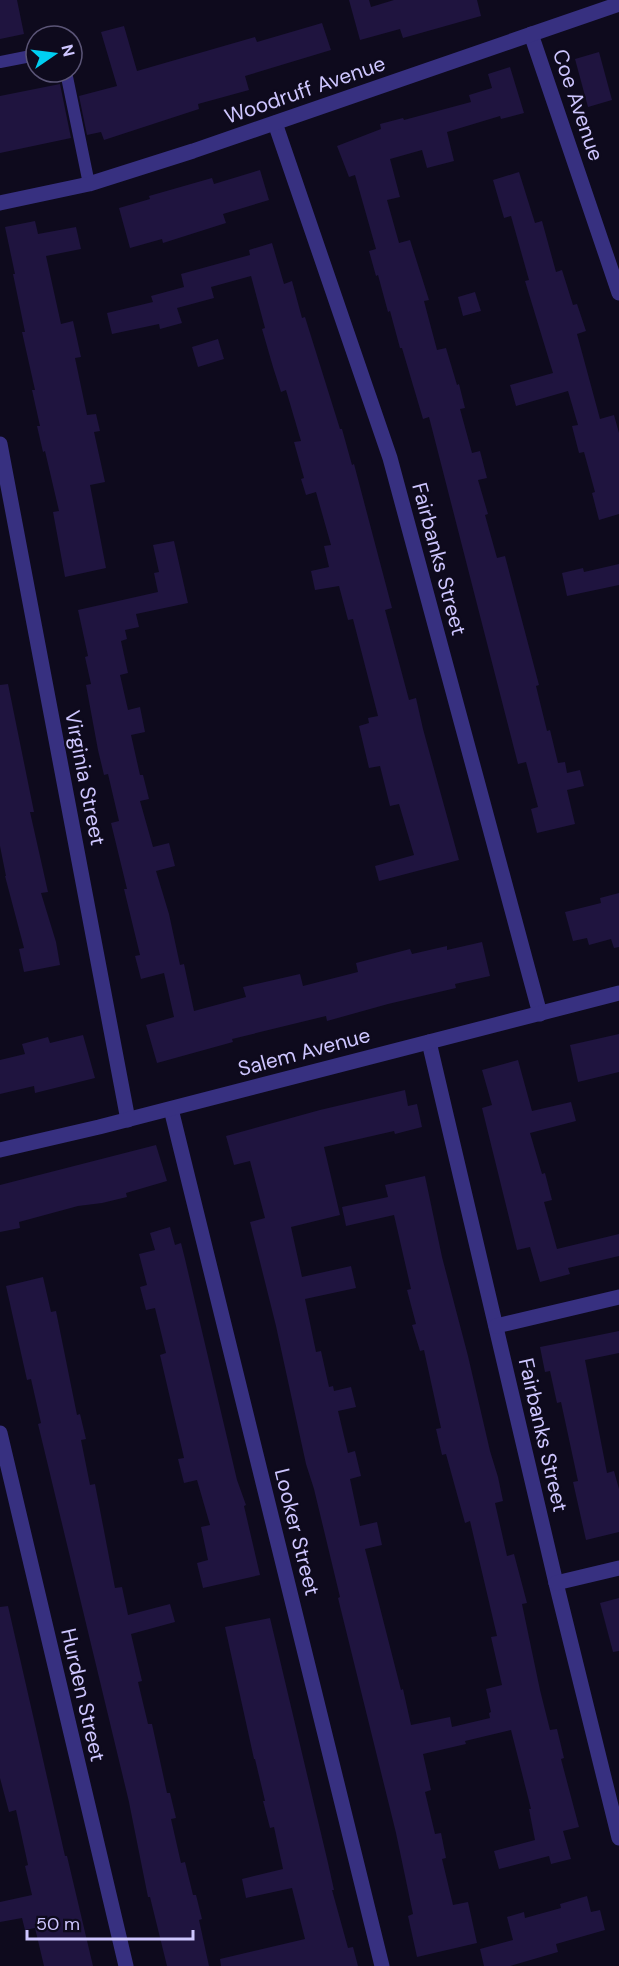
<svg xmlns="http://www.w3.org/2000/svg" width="619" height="1966" font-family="'DM Sans',sans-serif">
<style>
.building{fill:#1f143f}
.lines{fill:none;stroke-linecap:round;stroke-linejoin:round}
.lane{stroke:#373080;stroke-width:12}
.street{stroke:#373080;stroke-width:15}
.labels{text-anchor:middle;stroke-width:4.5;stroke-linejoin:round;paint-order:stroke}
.street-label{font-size:21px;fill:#cec6ff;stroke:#0e0a1d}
</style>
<rect width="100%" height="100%" fill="#0e0a1d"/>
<g class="building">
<polygon points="0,0 17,0 24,34 0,39"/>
<polygon points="349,0 369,0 371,7 394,0 477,0 481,16 403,38 400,29 360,40"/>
<polygon points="322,23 331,50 245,76 249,90 198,104 199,109 104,140 101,132 87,135 79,96 117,86 101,32 124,26 137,71 255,37 257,42"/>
<polygon points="599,52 612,100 588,107 575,59"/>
<polygon points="510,67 524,113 501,119 500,116 447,132 454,161 427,168 422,150 390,159 400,197 387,200 399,243 410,240 429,300 424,301 437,350 446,348 457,385 459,384 465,408 460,409 472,453 480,451 487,478 478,480 488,514 485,515 497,558 505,556 539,685 536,686 547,731 550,730 558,763 565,762 567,773 580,770 584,786 567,790 575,824 537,833 531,809 538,807 526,762 518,764 429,417 423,419 402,348 400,348 390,311 388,312 378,275 376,276 369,251 376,249 355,175 349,177 337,146 381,129 380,124 403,118 404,120 471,102 469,95 492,88 488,74"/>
<polygon points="60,84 71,138 0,153 0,96"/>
<polygon points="260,170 269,200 223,214 226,223 163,243 162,239 130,248 119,208 150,199 149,196 212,178 214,184"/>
<polygon points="519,172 535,223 542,221 556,272 562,270 573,305 577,304 586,331 577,334 600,419 614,415 619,433 619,514 599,520 592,493 595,492 584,452 579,453 572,426 578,425 568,391 516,406 510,385 553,373 525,281 529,280 511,216 504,218 493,180"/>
<polygon points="35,221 38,234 76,227 81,249 46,256 61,324 73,321 81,357 75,358 87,415 96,414 100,431 94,432 105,482 90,485 106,568 65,577 53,512 59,511 45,451 43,452 37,426 40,426 32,390 35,390 22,332 25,332 13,274 15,274 5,227"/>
<polygon points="272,243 284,284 292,281 302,318 305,317 340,429 342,429 352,465 354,464 392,608 385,610 409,700 416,698 423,729 459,860 379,881 375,866 414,855 399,804 390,806 380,766 369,768 359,726 369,723 368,718 378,716 353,619 348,620 339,586 315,590 311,571 329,567 324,546 331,545 316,492 306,495 301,479 304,478 294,442 301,441 286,390 281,392 273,367 262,329 265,328 251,276 211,287 214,298 177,308 182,323 160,329 159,324 112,334 107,313 153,302 151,296 184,287 181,274 250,255 249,250"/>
<polygon points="475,292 481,311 463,316 458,297"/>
<polygon points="218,339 224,359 198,367 192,347"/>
<polygon points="174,541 188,603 136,614 139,627 125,630 127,639 121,641 128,673 120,675 128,710 140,707 145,732 131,735 140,775 143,775 149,799 140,801 153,847 169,843 175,866 156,871 169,914 180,965 184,964 194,1011 246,997 243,987 300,974 303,986 358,972 356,963 410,949 412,954 447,946 447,950 482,942 490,976 455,984 456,988 388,1004 327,1021 326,1016 232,1039 233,1042 157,1063 146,1025 174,1017 164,973 141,979 135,956 140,955 124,889 127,889 111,823 119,821 108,774 104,775 98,750 86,685 91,684 85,657 88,656 78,610 158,592 154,573 159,572 153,545"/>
<polygon points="619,564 619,585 567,596 562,573 583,568 584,572"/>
<polygon points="8,684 34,812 30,812 48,892 41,893 56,942 60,965 24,972 19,949 24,948 5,876 6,876 0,846 0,685"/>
<polygon points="619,893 619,947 614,948 611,939 589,945 587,938 573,941 565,912 601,903 600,898"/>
<polygon points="619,1034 619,1072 578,1082 570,1045"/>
<polygon points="83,1035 95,1078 35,1093 34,1086 0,1094 0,1060 25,1054 22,1044 48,1037 50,1043"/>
<polygon points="518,1060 532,1111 571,1102 576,1121 530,1133 542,1174 545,1173 552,1200 544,1202 557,1249 619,1234 619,1256 568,1268 570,1274 540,1282 530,1247 517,1250 482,1108 492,1105 482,1070"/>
<polygon points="405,1090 408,1106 417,1104 422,1127 395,1134 394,1131 324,1147 340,1215 291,1227 302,1277 351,1266 356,1288 305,1299 316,1352 321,1351 329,1387 333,1386 334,1391 351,1387 356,1407 338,1411 348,1453 355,1451 361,1476 350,1479 360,1526 377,1522 382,1545 365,1549 401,1690 403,1689 411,1725 450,1717 452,1727 490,1718 489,1713 491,1712 486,1689 502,1685 491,1637 497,1636 470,1521 465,1523 446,1454 442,1455 436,1429 441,1428 424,1350 420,1351 412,1325 416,1324 407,1290 411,1289 394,1215 346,1226 342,1207 388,1197 385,1185 425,1176 442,1257 468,1356 490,1451 498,1477 503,1501 495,1503 507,1556 514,1554 527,1603 522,1604 540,1690 550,1730 557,1729 564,1758 561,1759 579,1827 563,1831 571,1859 551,1864 549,1856 499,1869 494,1851 535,1840 529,1809 531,1809 511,1730 465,1741 466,1744 423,1754 431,1790 425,1792 435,1834 441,1833 446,1858 442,1859 453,1905 468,1902 477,1943 417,1957 408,1916 413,1914 396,1833 338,1598 340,1597 314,1489 306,1464 276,1326 250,1222 265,1218 250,1161 234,1165 226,1136 320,1110"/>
<polygon points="156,1145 167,1181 126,1193 127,1197 102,1203 78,1206 19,1222 20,1228 0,1232 0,1185"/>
<polygon points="170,1227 175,1245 181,1243 185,1259 237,1480 246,1505 244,1506 260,1575 203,1588 197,1563 208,1560 201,1527 210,1525 197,1480 184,1483 178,1459 184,1458 160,1355 166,1353 155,1308 146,1310 140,1287 147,1285 139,1254 155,1250 150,1233"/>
<polygon points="43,1277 51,1312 56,1311 77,1415 80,1414 86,1439 81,1440 90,1485 95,1484 115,1588 122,1587 128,1615 170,1604 175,1622 131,1634 142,1681 138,1682 148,1724 152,1724 167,1793 170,1793 176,1818 171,1819 181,1863 185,1862 193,1895 196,1895 202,1919 199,1920 209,1966 167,1966 150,1897 148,1897 129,1802 38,1424 41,1423 31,1379 27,1380 6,1286"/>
<polygon points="619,1331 619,1353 585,1360 607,1473 614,1471 619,1489 619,1532 586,1540 573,1482 578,1481 561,1402 557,1403 550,1371 545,1372 540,1347"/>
<polygon points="619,1598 619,1651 613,1652 600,1603"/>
<polygon points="8,1606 65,1856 67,1856 93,1966 44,1966 35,1928 25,1930 22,1918 0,1922 0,1902 32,1895 25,1866 28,1865 16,1810 9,1812 0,1778 0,1607"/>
<polygon points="270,1618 328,1863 334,1890 332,1890 348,1948 353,1947 358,1966 221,1966 220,1959 305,1939 292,1888 246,1898 242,1879 283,1869 274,1827 270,1828 263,1801 265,1801 255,1759 254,1759 225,1627"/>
<polygon points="587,1896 591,1912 600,1910 605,1930 556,1944 558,1952 510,1966 484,1966 480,1949 513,1940 507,1917 524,1912 525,1918 561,1908 560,1904"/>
</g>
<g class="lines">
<g class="lane">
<polyline points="0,62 36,55"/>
<polyline points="66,72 89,184"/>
</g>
<g class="street">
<polyline points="531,34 619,293"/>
<polyline points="275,123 390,458 540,1014"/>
<polyline points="0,203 89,184 193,151 619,4"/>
<polyline points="0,444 128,1120"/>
<polyline points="429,1042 556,1583 619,1838"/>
<polyline points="171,1109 382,1966"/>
<polyline points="0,1150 99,1127 619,993"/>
<polyline points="496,1326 619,1297"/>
<polyline points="0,1433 126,1966"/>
<polyline points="556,1583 619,1568"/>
</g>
</g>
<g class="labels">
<g class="street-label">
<text transform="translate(305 90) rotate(-19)" y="7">Woodruff Avenue</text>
<text transform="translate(578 105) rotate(71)" y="7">Coe Avenue</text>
<text transform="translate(439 559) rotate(75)" y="7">Fairbanks Street</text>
<text transform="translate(85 778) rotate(79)" y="7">Virginia Street</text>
<text transform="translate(304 1052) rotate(-15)" y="7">Salem Avenue</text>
<text transform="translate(543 1435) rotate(77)" y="7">Fairbanks Street</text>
<text transform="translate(297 1532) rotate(76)" y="7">Looker Street</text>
<text transform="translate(83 1695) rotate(77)" y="7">Hurden Street</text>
</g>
</g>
<g transform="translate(54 54) rotate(76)"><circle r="28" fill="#0e0a1d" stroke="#5b5577" stroke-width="1.5"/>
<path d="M0-4.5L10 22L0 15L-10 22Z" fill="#00cff1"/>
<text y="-9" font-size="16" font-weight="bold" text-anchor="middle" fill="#cec6ff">N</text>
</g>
<path d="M27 1930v9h166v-9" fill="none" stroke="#cec6ff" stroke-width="3"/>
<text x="36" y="1930" font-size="18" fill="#cec6ff" stroke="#0e0a1d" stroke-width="4.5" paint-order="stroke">50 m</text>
</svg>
